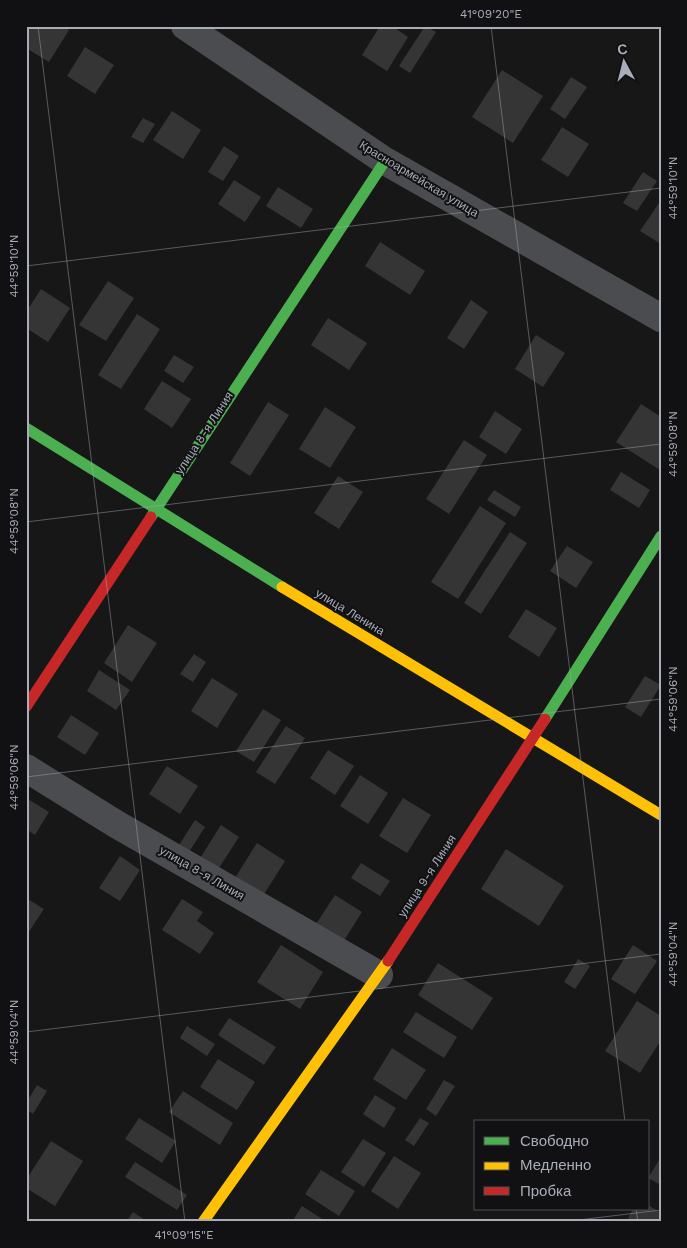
<svg xmlns="http://www.w3.org/2000/svg" width="687" height="1248" font-family="'Work Sans',sans-serif">
<style>
.building{fill:#353536}
.lines{fill:none;stroke-linecap:round;stroke-linejoin:round}
.street{stroke:#4b4c50;stroke-width:28}
.fast{stroke:#4caf50;stroke-width:11}
.slow{stroke:#ffc107;stroke-width:11}
.jam{stroke:#c62828;stroke-width:11}
.ticks{fill:none;stroke:#a8adb8;stroke-width:1;stroke-opacity:0.45}
.labels{text-anchor:middle;stroke-width:4;stroke-linejoin:round;paint-order:stroke}
.street-label{font-size:12px;fill:#a8adb8;stroke:#111113}
.neatline{fill:none;stroke:#a8adb8;stroke-width:2}
.ticks-label{font-size:12px;text-anchor:middle;fill:#a8adb8}
</style>
<rect width="100%" height="100%" fill="#171717"/>
<g class="building">
<polygon points="26,26 64,26 69,30 49,62 26,48"/>
<polygon points="380,26 392,26 408,37 387,71 362,55"/>
<polygon points="425,26 436,32 410,73 399,66"/>
<polygon points="85,47 114,65 95,94 67,76"/>
<polygon points="502,70 543,96 513,143 472,117"/>
<polygon points="571,77 587,87 565,119 550,109"/>
<polygon points="172,111 201,130 183,159 153,140"/>
<polygon points="143,118 155,124 143,143 131,137"/>
<polygon points="562,127 589,144 568,177 541,160"/>
<polygon points="224,146 239,156 223,181 208,172"/>
<polygon points="643,172 657,181 637,211 623,203"/>
<polygon points="234,180 261,197 245,222 218,204"/>
<polygon points="278,187 313,209 301,228 266,206"/>
<polygon points="661,200 661,244 640,231"/>
<polygon points="380,242 425,271 410,295 365,266"/>
<polygon points="108,281 134,298 106,341 79,325"/>
<polygon points="41,289 70,308 48,342 26,328 26,312"/>
<polygon points="471,300 488,312 464,349 447,338"/>
<polygon points="137,314 160,329 121,389 98,375"/>
<polygon points="328,318 367,343 349,370 311,345"/>
<polygon points="536,335 565,353 543,387 515,369"/>
<polygon points="174,355 194,367 183,383 164,371"/>
<polygon points="162,381 191,399 172,428 144,409"/>
<polygon points="268,402 289,415 250,476 230,463"/>
<polygon points="641,404 661,417 660,470 616,442"/>
<polygon points="325,407 356,427 330,468 299,449"/>
<polygon points="495,411 522,429 506,454 479,437"/>
<polygon points="464,440 487,455 449,514 426,499"/>
<polygon points="621,472 650,490 639,508 610,490"/>
<polygon points="338,476 363,492 339,529 314,513"/>
<polygon points="494,490 521,507 515,517 487,500"/>
<polygon points="480,506 506,523 458,599 431,582"/>
<polygon points="510,532 527,543 481,614 464,603"/>
<polygon points="567,546 593,562 576,588 550,571"/>
<polygon points="526,609 557,628 539,657 508,637"/>
<polygon points="128,625 157,643 132,682 104,663"/>
<polygon points="194,654 206,662 193,682 180,674"/>
<polygon points="99,670 130,690 116,710 87,691"/>
<polygon points="645,676 661,685 641,717 625,707"/>
<polygon points="212,678 238,694 217,728 191,711"/>
<polygon points="263,709 281,720 254,762 236,751"/>
<polygon points="71,715 99,733 85,755 57,737"/>
<polygon points="286,726 305,738 275,784 256,772"/>
<polygon points="328,750 354,766 335,795 310,778"/>
<polygon points="167,766 198,786 180,814 149,794"/>
<polygon points="360,775 388,793 368,824 340,806"/>
<polygon points="26,798 49,812 35,835 26,829"/>
<polygon points="403,798 431,815 407,853 379,836"/>
<polygon points="195,820 205,827 189,852 179,845"/>
<polygon points="221,825 239,837 217,871 199,860"/>
<polygon points="257,843 285,861 261,899 233,881"/>
<polygon points="506,849 564,886 539,926 481,889"/>
<polygon points="120,856 140,870 120,901 99,888"/>
<polygon points="361,863 390,881 380,896 351,878"/>
<polygon points="335,895 362,912 343,942 316,924"/>
<polygon points="26,898 44,909 26,936"/>
<polygon points="182,899 203,912 197,921 214,933 200,954 162,930"/>
<polygon points="281,945 323,972 300,1009 257,982"/>
<polygon points="633,945 657,961 635,994 611,979"/>
<polygon points="578,959 590,966 575,989 564,982"/>
<polygon points="438,963 493,998 472,1030 418,995"/>
<polygon points="637,1001 661,1016 661,1040 640,1073 605,1051"/>
<polygon points="416,1012 457,1037 444,1058 403,1032"/>
<polygon points="229,1018 276,1047 264,1065 218,1035"/>
<polygon points="187,1026 215,1044 207,1056 180,1038"/>
<polygon points="392,1048 426,1070 406,1100 373,1079"/>
<polygon points="218,1059 255,1082 237,1110 200,1087"/>
<polygon points="444,1080 455,1086 436,1116 426,1109"/>
<polygon points="37,1085 47,1091 33,1114 26,1109 26,1103"/>
<polygon points="183,1091 233,1123 220,1145 169,1112"/>
<polygon points="375,1095 396,1108 384,1128 363,1114"/>
<polygon points="139,1118 176,1141 162,1163 125,1139"/>
<polygon points="420,1118 429,1123 414,1146 405,1140"/>
<polygon points="363,1139 386,1153 364,1187 341,1172"/>
<polygon points="51,1141 83,1161 55,1206 26,1188 26,1180"/>
<polygon points="394,1156 421,1173 398,1209 371,1191"/>
<polygon points="661,1157 661,1185 648,1178"/>
<polygon points="135,1162 187,1195 177,1210 125,1177"/>
<polygon points="321,1170 355,1191 339,1216 305,1194"/>
<polygon points="648,1205 661,1213 661,1222 634,1222 628,1218 633,1209 648,1209"/>
<polygon points="302,1206 327,1222 292,1222"/>
<polygon points="133,1212 148,1222 126,1222"/>
</g>
<g class="lines">
<g class="street">
<polyline points="185,26 385,161 661,318"/>
<polyline points="26,768 116,824 379,975"/>
</g>
<g class="fast">
<polyline points="26,428 282,587"/>
<polyline points="151,517 385,161"/>
<polyline points="545,719 661,536"/>
</g>
<g class="slow">
<polyline points="282,587 661,815"/>
<polyline points="203,1222 388,961"/>
</g>
<g class="jam">
<polyline points="26,707 151,517"/>
<polyline points="388,961 545,719"/>
</g>
</g>
<path class="ticks" d="M38 26 185 1222M491 26 625 1122M26 266 661 188M26 522 661 444M26 777 661 699M26 1032 661 954M636 1209 638 1222M562 1222 661 1210"/>
<g class="labels">
<g class="street-label">
<text transform="translate(419 179) rotate(31)" y="4">Красноармейская улица</text>
<text transform="translate(204 433) rotate(-57)" y="4">улица 8-я Линия</text>
<text transform="translate(350 612) rotate(31)" y="4">улица Ленина</text>
<text transform="translate(202 873) rotate(30)" y="4">улица 8-я Линия</text>
<text transform="translate(427 876) rotate(-57)" y="4">улица 9-я Линия</text>
</g>
</g>
<rect width="687" height="1248" fill="none" stroke="#111113" stroke-width="55"/>
<rect x="474" y="1120" width="175" height="90" fill="#111113" stroke="#4d4f55"/>
<rect x="484" y="1137" width="25" height="8" fill="#4caf50" stroke="#4d4f55"/>
<text x="520" y="1146" font-size="15" fill="#a8adb8">Свободно</text>
<rect x="484" y="1162" width="25" height="8" fill="#ffc107" stroke="#4d4f55"/>
<text x="520" y="1170" font-size="15" fill="#a8adb8">Медленно</text>
<rect x="484" y="1187" width="25" height="8" fill="#c62828" stroke="#4d4f55"/>
<text x="520" y="1196" font-size="15" fill="#a8adb8">Пробка</text>
<g transform="translate(624 62) rotate(353)" stroke="#111113" stroke-width="4" paint-order="stroke">
<path d="M0-4L9 19L0 12L-9 19Z" fill="#a8adb8"/>
<text y="-8" font-size="14" font-weight="bold" text-anchor="middle" fill="#a8adb8">С</text>
</g>
<rect x="28" y="28" width="632" height="1192" class="neatline"/>
<g class="ticks-label">
<text x="491" y="18">41°09'20"E</text>
<text transform="translate(673 188) rotate(-90)" y="4">44°59'10"N</text>
<text transform="translate(14 266) rotate(-90)" y="4">44°59'10"N</text>
<text transform="translate(673 444) rotate(-90)" y="4">44°59'08"N</text>
<text transform="translate(14 521) rotate(-90)" y="4">44°59'08"N</text>
<text transform="translate(673 699) rotate(-90)" y="4">44°59'06"N</text>
<text transform="translate(14 777) rotate(-90)" y="4">44°59'06"N</text>
<text transform="translate(673 954) rotate(-90)" y="4">44°59'04"N</text>
<text transform="translate(14 1032) rotate(-90)" y="4">44°59'04"N</text>
<text x="184" y="1239">41°09'15"E</text>
</g>
</svg>
